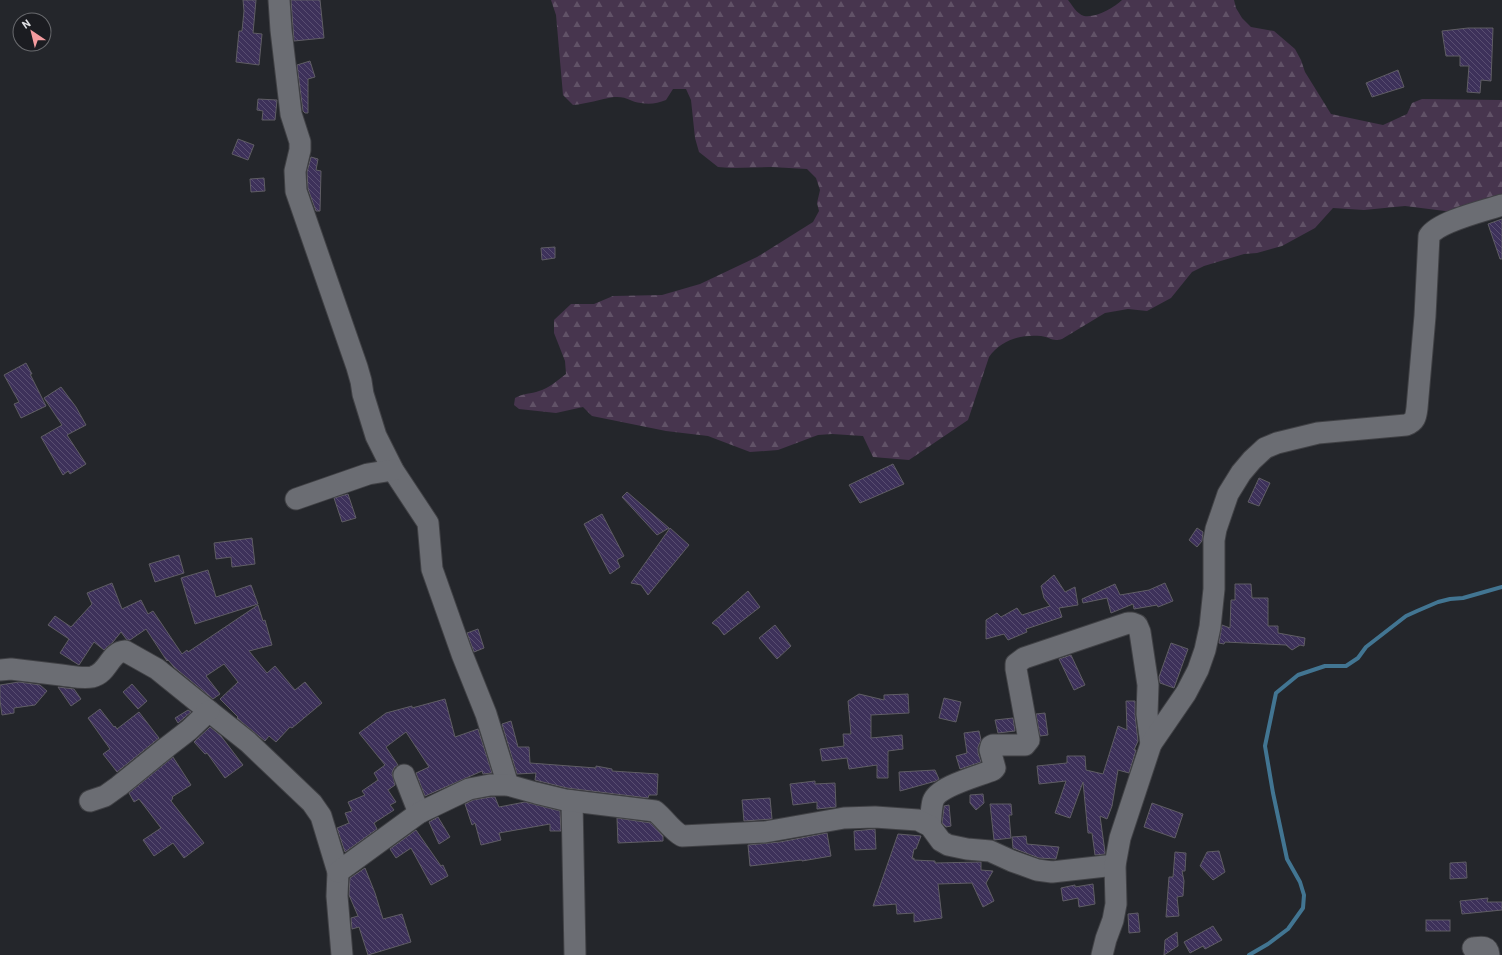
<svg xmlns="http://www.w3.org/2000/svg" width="1502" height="955" font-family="Barlow,sans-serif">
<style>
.forest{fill:url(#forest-firs)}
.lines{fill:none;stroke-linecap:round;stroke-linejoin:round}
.stream{stroke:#427592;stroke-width:4}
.building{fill:url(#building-back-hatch);stroke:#5f5d64}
.minor-casing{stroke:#404145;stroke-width:23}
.minor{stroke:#6b6d73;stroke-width:21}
</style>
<defs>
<pattern id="forest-firs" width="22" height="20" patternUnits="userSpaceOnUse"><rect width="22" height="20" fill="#47354e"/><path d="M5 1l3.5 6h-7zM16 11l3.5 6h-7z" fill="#615267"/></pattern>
<pattern id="building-back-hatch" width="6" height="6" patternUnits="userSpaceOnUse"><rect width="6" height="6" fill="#3d315a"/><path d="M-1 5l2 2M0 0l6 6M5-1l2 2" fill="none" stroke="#594e71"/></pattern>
</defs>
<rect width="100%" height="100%" fill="#24262b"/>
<path class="forest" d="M551 0H1068C1072 5 1077 14 1084 16 1096 18 1114 8 1122 0H1234L1236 8 1242 18 1251 27 1274 31 1295 49 1301 60 1305 72 1331 114 1383 125 1407 114 1412 103 1422 99 1502 100V195L1453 212 1405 206 1364 210 1333 208 1315 228 1282 246 1257 253 1244 254 1204 266 1192 272 1171 298 1147 311 1128 309 1105 313 1062 339C1052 342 1050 337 1041 336 1021 334 1001 340 989 357L968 420 909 460 873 457 863 436 832 434 818 435 778 450 750 452 708 436 666 431 592 416 583 407 556 413 519 409 514 405 515 398C523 393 531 394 539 391 549 388 558 380 566 374L565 361 554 333V320L571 304H594L613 296 662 295 700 284 757 257 813 222 819 211 817 203 820 190 816 178 807 169 771 167 731 168 718 167 699 152 695 138 691 100 686 89H673L666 100C658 103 650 105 641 103 630 102 628 96 614 97 600 99 587 104 573 105L563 95 556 15Z"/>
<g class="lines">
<polyline class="stream" points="1249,955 1268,944 1288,929 1303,908 1304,895 1300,882 1287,859 1273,793 1265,746 1276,693 1298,675 1325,666 1346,666 1358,658 1366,647 1406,616 1417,611 1438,602 1450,599 1463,598 1502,587"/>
</g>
<g class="building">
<polygon points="243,0 256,0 253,33 262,34 259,65 236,62 239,31 242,31 244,11"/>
<polygon points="291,0 320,0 324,38 294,41"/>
<polygon points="1468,28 1493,28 1491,81 1481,80 1480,93 1467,92 1469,66 1460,66 1460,56 1446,56 1442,31"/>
<polygon points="310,61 315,77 308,79 308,113 305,113 303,111 297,65"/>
<polygon points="1398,70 1404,87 1372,97 1366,83"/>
<polygon points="258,99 277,100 275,120 262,120 263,111 257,110"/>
<polygon points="238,139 254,145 248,160 232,154"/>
<polygon points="311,157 318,159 316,170 321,171 320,211 316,211 308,189 307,172"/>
<polygon points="264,178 265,191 251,192 250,179"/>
<polygon points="1502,219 1502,259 1500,259 1488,224"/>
<polygon points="555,247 555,258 542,260 541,248"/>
<polygon points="26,363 32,374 30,374 46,406 21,418 14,404 19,402 4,375"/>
<polygon points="61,387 76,407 86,425 67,435 86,464 70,474 68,471 63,475 41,437 62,425 44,398"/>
<polygon points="893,464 904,484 860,503 849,485"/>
<polygon points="1259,478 1270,483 1259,506 1248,502"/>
<polygon points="627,492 669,528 657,535 622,497"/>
<polygon points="348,494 356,518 342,522 334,498"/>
<polygon points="602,514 624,556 617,560 620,567 610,574 584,524"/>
<polygon points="670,528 689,545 648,595 641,585 631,583"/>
<polygon points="1197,528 1203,532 1202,541 1197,547 1189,540"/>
<polygon points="252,538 255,564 232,567 231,557 216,559 214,543"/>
<polygon points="179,555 184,573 155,582 149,564"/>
<polygon points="208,570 216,597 251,585 258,604 195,624 181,578"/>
<polygon points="1054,575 1065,592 1075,587 1078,605 1059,608 1062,617 1026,629 1027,632 1008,640 1004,634 986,639 986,620 997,613 1001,617 1017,608 1022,615 1050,606 1044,598 1041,586"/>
<polygon points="112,583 122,609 141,600 148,614 153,611 182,654 187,650 188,652 258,605 263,621 265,620 272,645 249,651 267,673 275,666 295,690 305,682 322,703 292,728 290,727 276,742 269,736 265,741 237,718 238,717 220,699 238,682 224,664 206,676 220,694 213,699 174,667 168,660 167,661 146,629 130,640 127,640 121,632 113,642 104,650 94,642 79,665 60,653 69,639 48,625 55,616 71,627 92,604 87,593"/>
<polygon points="1165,583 1173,601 1158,607 1157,605 1134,609 1133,604 1111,613 1107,598 1083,603 1082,599 1115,584 1120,595 1149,590"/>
<polygon points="1235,584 1251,584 1252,598 1268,598 1268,626 1278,626 1278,633 1305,638 1304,646 1300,645 1292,650 1286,645 1225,642 1224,644 1219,643 1222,625 1230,628 1231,600 1235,600"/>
<polygon points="748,591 760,607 724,635 718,627 712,623"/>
<polygon points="775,625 791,646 777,659 759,638"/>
<polygon points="478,629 484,648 474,652 467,633"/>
<polygon points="1171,643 1188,649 1174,688 1160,683 1159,677"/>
<polygon points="1071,655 1085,685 1074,690 1059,659"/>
<polygon points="19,682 40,685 47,691 35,705 14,708 14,713 2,715 0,700 0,685"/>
<polygon points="132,684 147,701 138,709 123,692"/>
<polygon points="58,687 74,689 81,699 71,706"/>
<polygon points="859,694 884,700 884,695 908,694 909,713 871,715 871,738 902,735 903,749 888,751 888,778 877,778 877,765 849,769 847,758 822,761 820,749 844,746 843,734 851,734 848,701"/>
<polygon points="944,698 961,702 956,722 939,718"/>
<polygon points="445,699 455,737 478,729 492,773 483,774 482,771 425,796 416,773 429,767 406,732 386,747 398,765 394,768 392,773 395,785 388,790 396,802 390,805 394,810 374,823 377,829 345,852 337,828 349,823 345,813 352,811 348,802 365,795 362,791 378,780 374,773 385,765 359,733 386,713 412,706 412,708"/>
<polygon points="1126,701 1135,701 1135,715 1138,741 1134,750 1136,750 1129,773 1118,770 1112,806 1107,819 1100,816 1105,852 1105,854 1095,855 1092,833 1088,833 1083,782 1070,818 1055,813 1066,781 1039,784 1037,766 1067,763 1067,756 1085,756 1086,770 1103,774 1118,726 1127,730"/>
<polygon points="100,709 114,727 115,726 117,729 139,712 159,738 117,772 103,754 110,749 88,718"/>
<polygon points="188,710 191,712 178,723 175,718"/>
<polygon points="1045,713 1048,735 1040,736 1036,714"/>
<polygon points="1013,718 1015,731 998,733 995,720"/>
<polygon points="511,721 518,747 529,747 530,763 596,768 596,766 612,769 612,771 658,774 657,795 649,795 648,798 567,788 535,780 536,773 517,774 502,724"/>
<polygon points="210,727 221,736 243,765 225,778 207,753 205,754 194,742"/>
<polygon points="979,731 981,740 978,747 978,753 981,762 960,769 956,756 967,753 964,733"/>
<polygon points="173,757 191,785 172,797 173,798 171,801 204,843 184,858 173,843 154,856 143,840 161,828 139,799 134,802 129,793"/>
<polygon points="935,770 939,779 936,781 900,791 899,772"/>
<polygon points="815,781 815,784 835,783 836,807 817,809 817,802 793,805 790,784"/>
<polygon points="983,794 984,803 976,810 970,803 970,795"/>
<polygon points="491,797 495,797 499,807 525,802 560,811 561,831 550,831 550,824 499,833 501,840 481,845 475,823 472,825 465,804 473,800"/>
<polygon points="770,798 772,819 744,821 742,800"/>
<polygon points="1152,803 1183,814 1175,838 1144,827"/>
<polygon points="990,804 1011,804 1012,815 1009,815 1011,838 994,840"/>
<polygon points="949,805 951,826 946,827 942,823 944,808 944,806"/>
<polygon points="438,817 450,837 439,844 429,822"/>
<polygon points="617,818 651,823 663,836 663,841 618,843"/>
<polygon points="875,829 876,849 855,850 854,831"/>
<polygon points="416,830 441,866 443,865 448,876 431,885 411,848 396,858 390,849"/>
<polygon points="827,833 831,856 802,861 802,860 750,866 748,845 780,842"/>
<polygon points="898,834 921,836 916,849 914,849 912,859 914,858 914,860 935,861 935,863 981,862 981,870 993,871 986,883 994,901 983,907 972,883 938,884 942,918 914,922 914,913 897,914 896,904 873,906"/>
<polygon points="1026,836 1027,844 1059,847 1056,859 1039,858 1013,848 1012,837"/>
<polygon points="1219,851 1225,872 1213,880 1200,866 1207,852"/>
<polygon points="1175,852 1186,853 1185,871 1182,871 1184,881 1183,896 1177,897 1179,916 1166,917 1169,877 1173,877"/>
<polygon points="1466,862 1467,878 1450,879 1450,863"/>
<polygon points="365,868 375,893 383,919 402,914 411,942 368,955 359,927 352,929 351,918 358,916 349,895 350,878"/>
<polygon points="1093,884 1095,904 1079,907 1078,898 1063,901 1061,888 1075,885 1075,887"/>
<polygon points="1488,898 1487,902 1502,902 1502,910 1462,914 1460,901"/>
<polygon points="1138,913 1140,932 1129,933 1128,914"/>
<rect x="1426" y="920" width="24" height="11"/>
<polygon points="1213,926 1222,940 1205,949 1203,946 1190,953 1184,942"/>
<polygon points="1177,932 1178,946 1164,955 1165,940"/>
</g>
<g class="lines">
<g class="minor-casing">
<g id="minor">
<polyline points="279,0 281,30 291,114 300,142 300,150 295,171 296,191 357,367 361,381 363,394 376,436 393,470 428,523 432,569 462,654 486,714 508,785"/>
<polyline points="296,499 368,474 393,470"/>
<path d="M0 670 11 669C28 671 44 673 61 675 71 676 82 679 92 677 109 673 109 652 125 651L157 669 209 711 248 742 312 803 321 816 338 872 337 896 342 955"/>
<polyline points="404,775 419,813"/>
<polyline points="90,801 105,796 119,786 167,747 189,730 209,711"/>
<polyline points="572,801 575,955"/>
<path d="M930 826C931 818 931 808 933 801 938 786 979 776 993 770L995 768 990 750 991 746 993 745H1025L1029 740 1016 669V664L1024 658 1128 623H1132L1137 625 1140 632 1148 685 1147 714 1151 744"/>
<path d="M338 872 419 813 469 789 490 785H508L536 793 565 800 655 811C665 819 671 830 682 836L765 832 844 818 875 817 918 820 930 826 941 841 948 845 967 849 990 851 1012 861 1037 870 1052 872 1115 865"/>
<path d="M1473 948C1481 947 1488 945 1489 955"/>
<path d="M1102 955 1106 939 1113 920 1116 904 1115 865 1120 838 1151 744 1186 693 1198 670 1205 650 1210 627 1214 589V540L1216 529 1228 494 1241 473 1252 460 1265 448 1277 443 1318 433 1406 425C1415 422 1416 417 1417 408L1425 316 1429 236C1439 221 1484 211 1502 205"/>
</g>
</g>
<use href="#minor" class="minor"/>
</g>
<g transform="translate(32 32) rotate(325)"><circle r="19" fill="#1b1c21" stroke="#696a6e"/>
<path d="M0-3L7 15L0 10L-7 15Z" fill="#f49b9f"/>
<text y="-6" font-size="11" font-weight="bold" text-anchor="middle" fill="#dddee2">N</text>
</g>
</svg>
